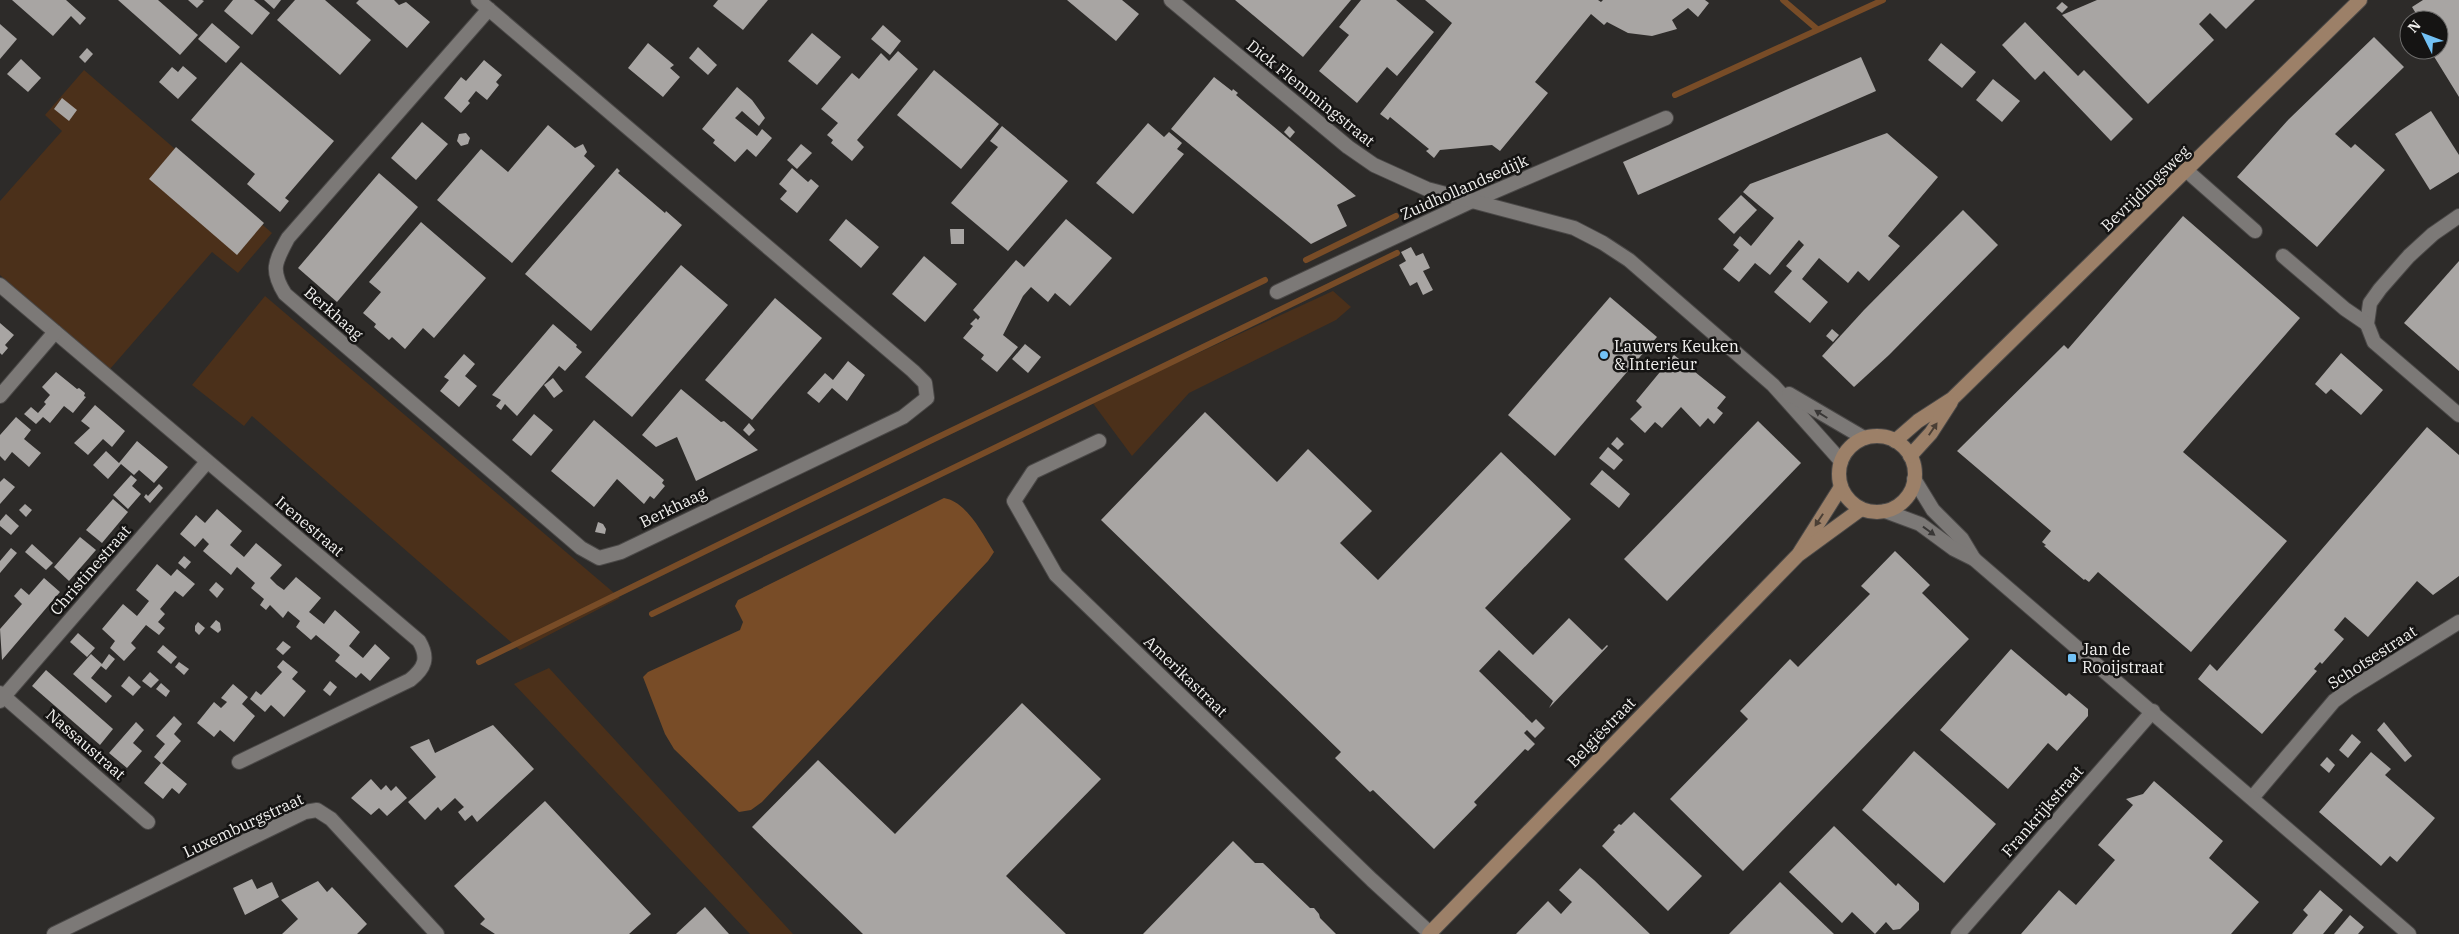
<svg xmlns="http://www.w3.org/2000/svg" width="2459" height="934" font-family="'IBM Plex Serif',serif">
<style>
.green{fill:#4b301a}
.water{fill:#784c27}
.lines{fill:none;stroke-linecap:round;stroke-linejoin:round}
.stream{stroke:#784c27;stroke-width:6}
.building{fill:#a8a5a3}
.minor-casing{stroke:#4a4847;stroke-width:16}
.tertiary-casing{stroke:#4a4847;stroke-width:16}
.secondary-casing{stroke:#4a4847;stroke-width:16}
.minor{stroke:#7c7977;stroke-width:14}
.tertiary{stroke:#7c7977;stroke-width:14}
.secondary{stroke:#9c8068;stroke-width:14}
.oneway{fill:#393736}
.oneway2{fill:#4b3f35}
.poi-dot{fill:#72c1f5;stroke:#151413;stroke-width:2}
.labels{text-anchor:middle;stroke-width:5;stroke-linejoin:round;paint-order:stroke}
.street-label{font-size:16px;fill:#f2f1ef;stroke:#151413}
.poi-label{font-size:16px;fill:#f2f1ef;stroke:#151413;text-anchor:start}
</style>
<rect width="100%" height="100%" fill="#2d2b29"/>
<g class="green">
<polygon points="84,70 272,233 238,273 212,252 110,369 0,275 0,201 62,131 45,115"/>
<polygon points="1333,291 1351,307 1336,320 1189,393 1132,456 1092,402"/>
<polygon points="265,296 620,598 520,650 252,416 244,426 192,385"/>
<polygon points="549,668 793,934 750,934 514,684"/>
</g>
<path class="water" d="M944 498C967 502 982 533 994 552L988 561 762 802 751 810 739 812 674 749 665 734 643 677 648 672 740 630 743 622 735 606 738 600Z"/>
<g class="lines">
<g class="stream">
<polyline points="1783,0 1817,29"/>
<polyline points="1675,95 1883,0"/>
<polyline points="1306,260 1396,216"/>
<polyline points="652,614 1397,253"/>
<polyline points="479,662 932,440 1265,280"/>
</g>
</g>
<g class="building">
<polygon points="12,0 66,0 86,18 80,25 71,16 53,36"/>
<polygon points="118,0 158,0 198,35 180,55"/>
<polygon points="188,0 202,0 204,1 197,8"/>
<polygon points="233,0 254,0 270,13 252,35 224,11"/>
<polygon points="264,0 281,0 274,9"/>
<polygon points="295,0 325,0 371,40 340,75 277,20"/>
<polygon points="359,0 394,0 399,5 406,2 430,22 407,48 356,3"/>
<polygon points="718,0 768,0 743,30 713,6"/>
<polygon points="1067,0 1122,0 1139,14 1116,41"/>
<polygon points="1235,0 1351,0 1303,57"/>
<polygon points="1361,0 1396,0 1434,32 1397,76 1387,67 1357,103 1319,71 1349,35 1339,27"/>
<polygon points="1425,0 1598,0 1601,2 1603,0 1705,0 1709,3 1698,17 1688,8 1672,20 1677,29 1652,36 1628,33 1607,22 1604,25 1591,14 1535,82 1548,93 1500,151 1492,145 1440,150 1434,158 1426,151 1429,149 1390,117 1388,120 1380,114 1452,23"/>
<polygon points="2097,0 2255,0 2226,29 2210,13 2199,24 2214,40 2148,104 2062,15"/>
<polygon points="2423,0 2459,0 2459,97 2430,50 2439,50 2439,20 2420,20 2412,7"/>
<polygon points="2062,2 2068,7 2062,13 2056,8"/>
<polygon points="2025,22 2078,76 2084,70 2133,119 2111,141 2044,71 2035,80 2002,45"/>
<polygon points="212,23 240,47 226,63 198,39"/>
<polygon points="0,24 17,39 0,59"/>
<polygon points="883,25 901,41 890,55 871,39"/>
<polygon points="812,33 841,57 817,85 788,61"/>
<polygon points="2374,37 2404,67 2335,134 2351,148 2355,144 2385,170 2317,247 2237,177 2289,119"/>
<polygon points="648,43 674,65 670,68 680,77 663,97 628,68"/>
<polygon points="1941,43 1976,72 1962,88 1928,60"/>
<polygon points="698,47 717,65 708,75 689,58"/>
<polygon points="87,48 93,54 85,63 79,57"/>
<polygon points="898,51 918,69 857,140 864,147 852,161 831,143 833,140 827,135 838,123 821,109 852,73 859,79 881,53 889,61"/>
<polygon points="1861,57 1876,91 1638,195 1623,162"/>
<polygon points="21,59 41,78 28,92 7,74"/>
<polygon points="484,60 502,75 496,82 499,85 487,100 476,91 468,101 470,103 461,113 444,98 461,77 466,81"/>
<polygon points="241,62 334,141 285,198 289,201 280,212 247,184 255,174 191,120"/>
<polygon points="183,66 197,78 178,99 159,82 172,67 178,72"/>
<polygon points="934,70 999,124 961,169 897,115"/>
<polygon points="1214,77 1232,91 1233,89 1238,93 1236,95 1356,196 1337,205 1347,226 1311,244 1171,129"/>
<polygon points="1993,79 2020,101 2002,122 1976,100"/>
<polygon points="737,87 752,100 765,118 759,126 742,111 735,118 757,136 762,129 772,138 756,157 747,149 735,162 713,143 715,140 702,129"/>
<polygon points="62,98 77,110 69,121 54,109"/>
<polygon points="2431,111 2459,155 2459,172 2430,190 2395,134"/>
<polygon points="422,122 448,144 416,180 391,158"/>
<polygon points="1148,123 1164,137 1169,132 1182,143 1177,149 1184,154 1133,214 1096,183"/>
<polygon points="548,125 575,148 583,144 587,152 584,156 595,166 512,263 437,200 481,149 508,172"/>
<polygon points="1002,126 1068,181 1008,251 951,203 998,147 990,141"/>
<polygon points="1289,126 1295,132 1290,138 1284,132"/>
<polygon points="466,133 470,138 468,144 461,146 457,141 459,134"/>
<polygon points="1887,133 1938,177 1888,236 1900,246 1869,281 1858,271 1848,283 1819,258 1802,279 1828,302 1810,323 1774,292 1792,271 1786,266 1804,245 1799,240 1770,275 1755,263 1739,282 1723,269 1739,250 1733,245 1740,236 1751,246 1774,218 1743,192 1750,184"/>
<polygon points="801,144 812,153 797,169 787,160"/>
<polygon points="176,147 264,223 237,255 149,179"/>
<polygon points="617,168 620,171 618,173 665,213 666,211 682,225 591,331 525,274"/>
<polygon points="792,168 808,182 811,179 819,186 797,213 780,199 787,191 779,184"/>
<polygon points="379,173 418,207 337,302 298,268"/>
<polygon points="1741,195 1757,210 1734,234 1718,219"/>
<polygon points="1963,210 1998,245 1889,355 1854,387 1822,356 1864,310"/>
<polygon points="2183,216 2300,318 2183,452 2287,541 2191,652 2098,572 2089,582 2085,579 2084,580 2044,546 2046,545 2042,542 2051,531 1957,451 2062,347 2064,345 2068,349"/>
<polygon points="846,219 879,247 861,268 829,240"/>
<polygon points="1066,219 1112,258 1070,306 1055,293 1048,302 1031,287 1023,296 1003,335 1018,347 997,372 981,359 984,355 963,338 973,326 970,324 976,318 978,320 980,317 973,310 1016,260 1024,267"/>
<polygon points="421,222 486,278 434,338 423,328 405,349 392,337 389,340 374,327 376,324 363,313 381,292 369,282"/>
<polygon points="950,229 964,229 964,244 951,244"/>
<polygon points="1411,247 1416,256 1423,253 1430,268 1423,271 1433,290 1423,295 1417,282 1410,286 1399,265 1406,261 1401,252"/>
<polygon points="924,256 957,284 925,322 892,294"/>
<polygon points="2459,261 2459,371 2404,323"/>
<polygon points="681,265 728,305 632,417 585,377"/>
<polygon points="1610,297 1657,337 1555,456 1508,415"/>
<polygon points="775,298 822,338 752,420 705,380"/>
<polygon points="0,323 14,335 5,345 8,348 2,355 0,353"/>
<polygon points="553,324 577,345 576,347 582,352 565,371 559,366 517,416 505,404 501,410 496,406 501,400 492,395"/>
<polygon points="1832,329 1839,335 1833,342 1826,336"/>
<polygon points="1025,344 1041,357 1028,373 1012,359"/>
<polygon points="2341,353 2383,390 2361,415 2331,389 2326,394 2315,384"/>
<polygon points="464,354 475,364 465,376 477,386 459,407 440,391 449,380 444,377"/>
<polygon points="1674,355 1726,397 1717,408 1723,413 1714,424 1708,418 1700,427 1681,407 1662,428 1655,422 1645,433 1630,419 1642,407 1636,401"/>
<polygon points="848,361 865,375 847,401 832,388 819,403 807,393 825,373 833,380"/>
<polygon points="56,372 77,389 79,388 85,393 84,396 86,397 73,413 64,406 50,423 43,417 36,424 24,414 31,407 38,413 46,404 44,402 50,395 42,387"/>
<polygon points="553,378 563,391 554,398 544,385"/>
<polygon points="681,389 721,422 724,421 758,450 696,481 677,437 656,447 642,435"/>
<polygon points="95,405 125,431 112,447 103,439 88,455 74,443 90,428 81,421"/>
<polygon points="1205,412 1277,482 1308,449 1372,511 1340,543 1378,580 1501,452 1571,519 1485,608 1533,655 1569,618 1602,650 1607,645 1608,646 1549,708 1553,701 1499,650 1479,671 1532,723 1536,719 1545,728 1535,738 1527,730 1524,733 1535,744 1528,751 1525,749 1474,802 1477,805 1434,849 1373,790 1370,792 1335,758 1341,752 1101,520"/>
<polygon points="534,414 553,430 531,456 512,440"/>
<polygon points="16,417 31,430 24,439 41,453 29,467 12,452 5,461 0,456 0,435"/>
<polygon points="594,420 664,480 662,483 665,486 654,499 650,496 644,504 617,479 594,507 551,471"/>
<polygon points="1758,421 1801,463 1667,601 1624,559"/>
<polygon points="749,423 755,430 749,436 743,430"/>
<polygon points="2427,427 2459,455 2459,576 2433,595 2417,581 2368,637 2345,617 2334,630 2344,639 2322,664 2320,662 2314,669 2317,671 2262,734 2198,679 2210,664 2217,671"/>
<polygon points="1617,437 1624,444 1618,450 1611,444"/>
<polygon points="137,441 168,467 154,483 139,470 134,475 121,464 108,479 93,465 106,451 119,463"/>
<polygon points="1608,447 1623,460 1614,470 1599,458"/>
<polygon points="1602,470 1630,494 1619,508 1590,484"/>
<polygon points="131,475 137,480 132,486 141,494 128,509 113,495"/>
<polygon points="4,478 15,487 0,504 0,482"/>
<polygon points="159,484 163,488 150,503 144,497 146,494 148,496"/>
<polygon points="113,499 128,512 102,543 86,530"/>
<polygon points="25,504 32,510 26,517 19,510"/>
<polygon points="217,509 242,531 230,545 244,557 256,543 282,565 270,578 277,585 284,590 296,577 321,598 309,612 324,624 335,610 360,632 349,646 363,658 375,644 390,658 370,681 361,673 356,678 335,661 340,655 316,635 311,640 296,627 300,621 288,611 283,618 270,605 266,610 260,605 264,599 251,588 255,583 237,567 231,575 203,551 209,544 203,538 195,547 180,534 196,515 205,523"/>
<polygon points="6,514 19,526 11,535 0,526 0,521"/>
<polygon points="598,522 603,524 606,529 605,534 595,532"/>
<polygon points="80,537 96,550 69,581 54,567"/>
<polygon points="32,544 53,563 46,570 25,552"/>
<polygon points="11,548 17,553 0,573 0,561"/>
<polygon points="1895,551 1930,585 1922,593 1969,639 1743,871 1670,799 1748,719 1740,711 1790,659 1798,667 1870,594 1861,586"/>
<polygon points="184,556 191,562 185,569 178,563"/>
<polygon points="157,564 171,576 177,569 195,584 183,597 175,591 160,609 165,614 158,622 165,628 159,635 146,625 131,643 136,648 124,661 110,648 115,641 102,629 123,604 137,616 149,601 136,590"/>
<polygon points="44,578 60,592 2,660 0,629 22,604 14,596 21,588 29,595"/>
<polygon points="216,582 224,589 217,598 209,590"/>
<polygon points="216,620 220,623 221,630 218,633 210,627"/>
<polygon points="198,622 205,628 199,635 195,631 195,626"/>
<polygon points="78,633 95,648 87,657 70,642"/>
<polygon points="283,641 291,647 283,655 276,649"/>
<polygon points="163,645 177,657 171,664 157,652"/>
<polygon points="2011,649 2066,696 2069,693 2088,709 2088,716 2057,751 2048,743 2008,789 1940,730"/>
<polygon points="91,654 102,664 109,654 115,659 106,670 101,666 91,678 112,696 106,703 73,674"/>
<polygon points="283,660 298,672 292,679 306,691 284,717 271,705 265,712 250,699 256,691 261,695 282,672 277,667"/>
<polygon points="179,662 189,669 184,675 175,667"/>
<polygon points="46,670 113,729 100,745 32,686"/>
<polygon points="150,672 159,680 151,688 142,681"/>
<polygon points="129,676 141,687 133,696 121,686"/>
<polygon points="330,681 337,687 330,696 323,690"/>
<polygon points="161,683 170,691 166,697 156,689"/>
<polygon points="233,684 248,697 242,704 255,716 234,742 220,730 214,737 197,723 214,702 221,708 227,702 221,698"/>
<polygon points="1022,703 1101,779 1006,876 1066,934 863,934 752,827 818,760 895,834"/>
<polygon points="174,716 182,724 174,734 181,741 162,763 187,784 179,794 172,788 163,799 144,783 161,763 154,757 165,744 156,736"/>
<polygon points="136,722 144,730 133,743 142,751 127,768 109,753"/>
<polygon points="2384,722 2412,756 2405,762 2377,730"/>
<polygon points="493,725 534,769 477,822 472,815 465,821 458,812 464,807 455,798 441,811 438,807 425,820 408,802 436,777 410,747 429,739 435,753"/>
<polygon points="2352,734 2361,742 2348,758 2339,750"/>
<polygon points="1914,751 1996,824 1944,883 1862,810"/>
<polygon points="2371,752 2391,769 2385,775 2435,818 2397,862 2390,856 2381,866 2319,812"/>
<polygon points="2327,757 2335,765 2329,773 2320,765"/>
<polygon points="371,779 381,790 386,785 391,791 396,786 407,798 387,816 379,808 371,815 351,798"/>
<polygon points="2154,781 2223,841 2209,858 2259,902 2231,934 2021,934 2059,890 2076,905 2115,860 2098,845 2133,805 2126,799 2143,794"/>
<polygon points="545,801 651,914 629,934 495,934 480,924 485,919 454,886"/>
<polygon points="1634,812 1702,876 1668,911 1602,846 1615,832 1613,830 1619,824 1621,825"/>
<polygon points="1834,826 1896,886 1898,883 1919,903 1919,910 1900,929 1893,930 1886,922 1875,934 1852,912 1842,923 1789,872"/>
<polygon points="1233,841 1255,863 1263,863 1310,908 1314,908 1319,914 1320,918 1336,934 1143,934"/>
<polygon points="1580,868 1594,880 1650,934 1516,934 1548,901 1561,914 1570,904 1572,902 1559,890"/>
<polygon points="252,879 257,889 272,882 279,897 245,915 233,888"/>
<polygon points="318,881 327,892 332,887 367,924 357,934 282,934 298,919 281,900"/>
<polygon points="1780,882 1834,934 1729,934"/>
<polygon points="2320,890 2343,910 2323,934 2292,934 2308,915 2303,910"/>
<polygon points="705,907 729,934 676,934"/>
<polygon points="2350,915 2364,927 2358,934 2334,934"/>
</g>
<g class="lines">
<g class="minor-casing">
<g id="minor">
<path d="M478 0 913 371 925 383 927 398 903 417 621 552 599 558 581 548 285 294C270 270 275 262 288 238L489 9"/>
<polyline points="2187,171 2255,231"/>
<polyline points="2459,216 2433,234 2409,256 2380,289 2370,303 2367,324 2374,342 2459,415"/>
<polyline points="2283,256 2345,309 2367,324"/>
<path d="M0 285 419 641C429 658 425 668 410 680L239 762"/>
<polyline points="1277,292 1470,202 1666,118"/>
<polyline points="0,396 55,332"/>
<polyline points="1099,441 1033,472 1014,501 1056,575 1372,880 1431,934"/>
<polyline points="0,693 148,822"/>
<polyline points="0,701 207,462"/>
<polyline points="2252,798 2334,701 2349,690 2459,622"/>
<polyline points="54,934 305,812 317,810 331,819 437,934"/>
<polyline points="1958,934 2153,711"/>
</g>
</g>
<g class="tertiary-casing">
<g id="tertiary">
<polyline points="1171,0 1348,147 1374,165 1427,189 1574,228 1603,243 1629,260 1773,385 1841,461"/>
<polyline points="1789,394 1864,438"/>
<polyline points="1914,479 1933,510 1962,539 1974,559"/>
<polyline points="1885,511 1920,524 1954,549 1974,559 2409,934"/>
</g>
</g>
<g class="secondary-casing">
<g id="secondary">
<circle cx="1877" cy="474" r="38"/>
<polyline points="1895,441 1918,421 1952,399 2360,0"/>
<polyline points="1910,456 1931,433 1951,402"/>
<polyline points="1800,552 1841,487"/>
<polyline points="1429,934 1798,555 1861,509"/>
</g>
</g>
<use href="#minor" class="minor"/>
<use href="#tertiary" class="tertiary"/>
<use href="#secondary" class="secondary"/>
</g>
<defs><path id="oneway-solid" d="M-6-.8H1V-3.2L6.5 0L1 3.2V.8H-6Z" transform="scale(1.25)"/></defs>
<g class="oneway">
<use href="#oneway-solid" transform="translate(1821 414) rotate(-148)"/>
<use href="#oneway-solid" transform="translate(1929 531) rotate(36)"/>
</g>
<g class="oneway2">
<use href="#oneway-solid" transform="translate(1933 429) rotate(-56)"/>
<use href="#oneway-solid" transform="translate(1819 520) rotate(123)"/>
</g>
<g class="poi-dot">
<circle cx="1604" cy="355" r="5"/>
<rect x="2067" y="653" width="10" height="10" rx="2.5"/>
</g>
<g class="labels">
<g class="street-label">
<text transform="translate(1311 93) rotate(39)" y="6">Dick Flemmingstraat</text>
<text transform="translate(1464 187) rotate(-24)" y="6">Zuidhollandsedijk</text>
<text transform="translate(2145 188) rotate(-44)" y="6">Bevrijdingsweg</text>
<text transform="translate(334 313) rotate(41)" y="6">Berkhaag</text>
<text transform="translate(673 507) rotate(-26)" y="6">Berkhaag</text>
<text transform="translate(310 526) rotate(40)" y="6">Irenestraat</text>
<text transform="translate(90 570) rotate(-49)" y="6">Christinestraat</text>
<text transform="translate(2372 657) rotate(-33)" y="6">Schotsestraat</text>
<text transform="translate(1186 676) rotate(44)" y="6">Amerikastraat</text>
<text transform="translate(1601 732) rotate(-46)" y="6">Belgiëstraat</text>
<text transform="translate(86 744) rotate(41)" y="6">Nassaustraat</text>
<text transform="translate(2042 811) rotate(-49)" y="6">Frankrijkstraat</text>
<text transform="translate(243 825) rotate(-25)" y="6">Luxemburgstraat</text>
</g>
<g class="poi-label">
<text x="1614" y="352">Lauwers Keuken<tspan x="1614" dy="18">&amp; Interieur</tspan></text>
<text x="2082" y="655">Jan de<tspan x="2082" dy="18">Rooijstraat</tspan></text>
</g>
</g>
<g transform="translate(2424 35) rotate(312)"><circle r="24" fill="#151413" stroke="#6d6c6b"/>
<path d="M0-4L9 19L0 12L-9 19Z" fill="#72c1f5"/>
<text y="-8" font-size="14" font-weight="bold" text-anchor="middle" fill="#f2f1ef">N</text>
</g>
</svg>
